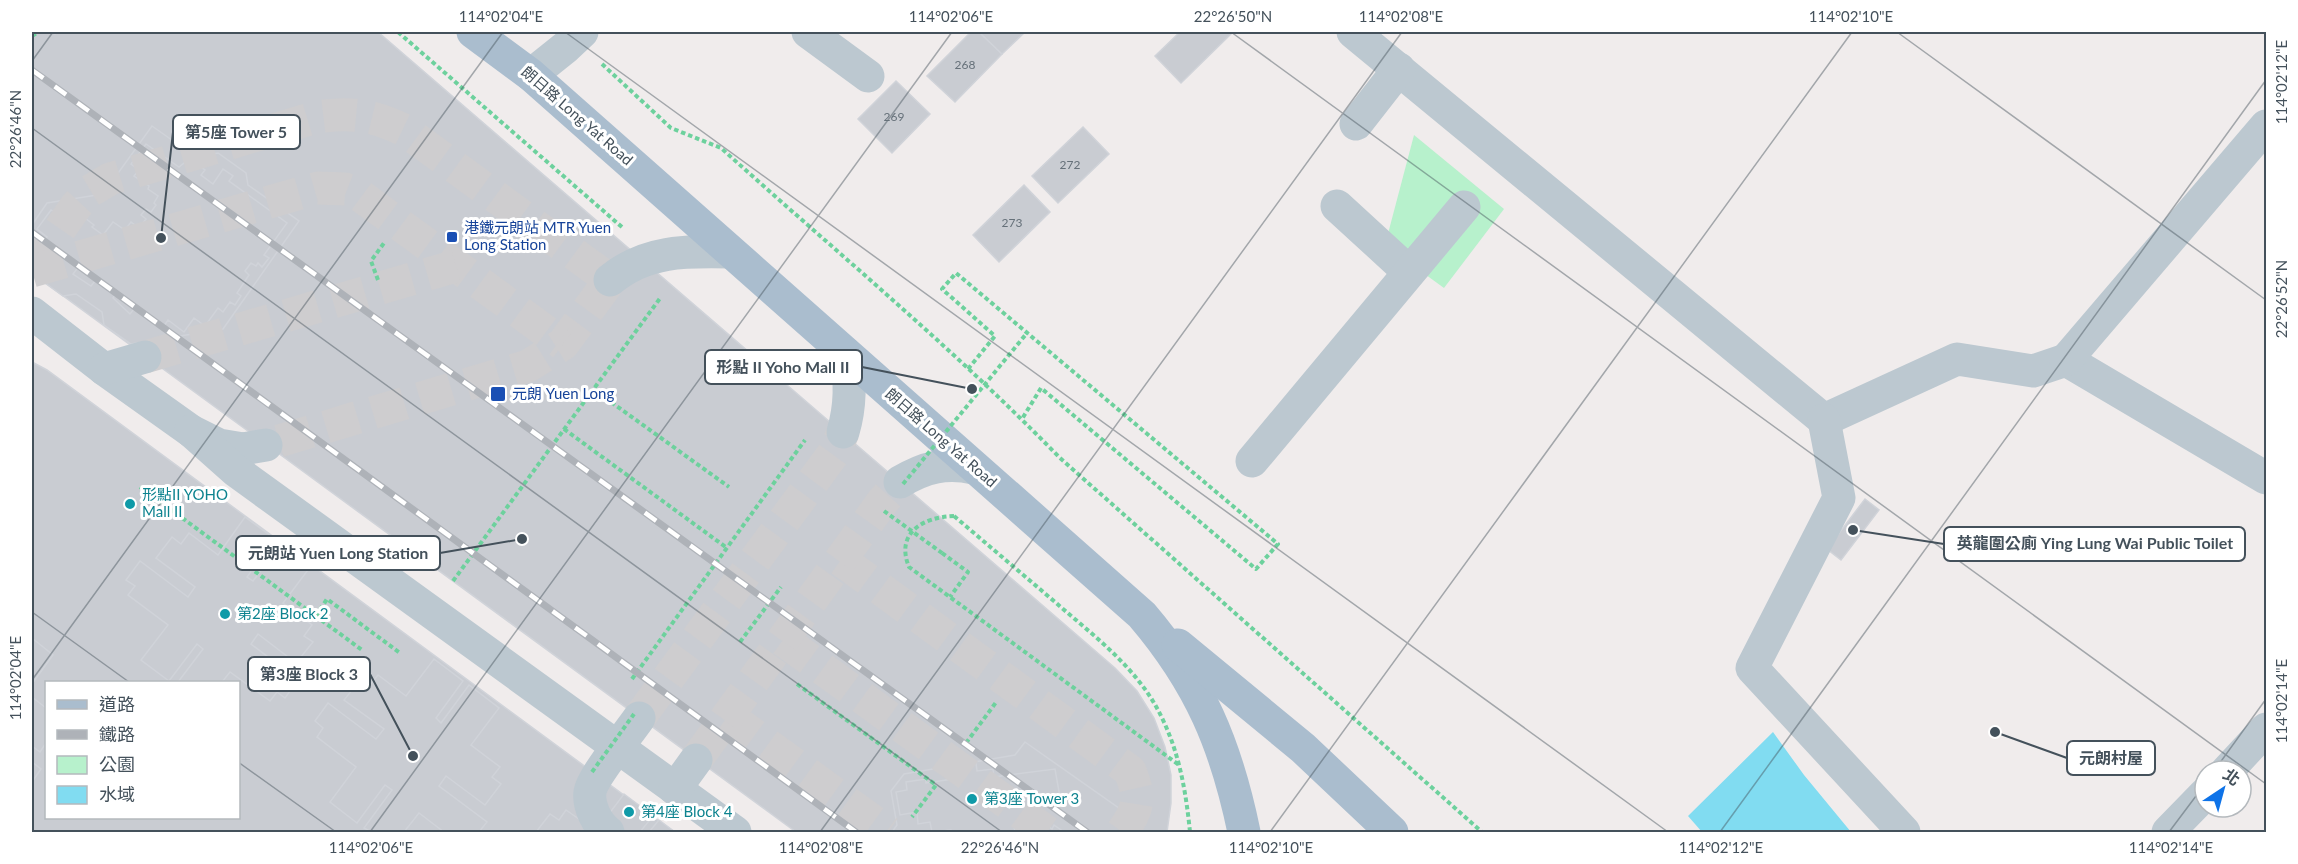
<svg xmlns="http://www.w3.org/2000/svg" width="2298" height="864" font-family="Lato,'Noto Sans TC',sans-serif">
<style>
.green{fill:#b7f1cc}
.water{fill:#81dcf1}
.building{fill:#c9ccd2;stroke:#d0d3d9;stroke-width:1.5;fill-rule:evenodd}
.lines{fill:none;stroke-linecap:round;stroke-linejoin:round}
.minor-tunnel{stroke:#cecdcf;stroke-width:33;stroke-dasharray:33 16;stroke-linecap:butt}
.path{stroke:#6dd19d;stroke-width:4;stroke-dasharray:4.5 3;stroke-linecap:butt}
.minor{stroke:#bcc8d0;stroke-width:33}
.major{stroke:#aabdce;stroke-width:33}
.rail-casing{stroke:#aeb2b8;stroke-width:7}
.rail{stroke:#fff;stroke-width:4.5;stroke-dasharray:14;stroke-linecap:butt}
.path-bridge{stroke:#6dd19d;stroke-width:4;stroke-dasharray:4.5 3;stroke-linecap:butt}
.ticks{fill:none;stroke:#44515b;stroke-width:1.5;stroke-opacity:0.45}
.transit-dot{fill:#1a4fb4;stroke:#fff;stroke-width:2}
.culture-dot{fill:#0f9aa8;stroke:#fff;stroke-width:2}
.labels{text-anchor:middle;stroke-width:6;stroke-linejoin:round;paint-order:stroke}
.number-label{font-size:12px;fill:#657079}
.street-label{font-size:15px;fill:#44515b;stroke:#fff}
.transit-label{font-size:15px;fill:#164399;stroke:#fff;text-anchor:start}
.culture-label{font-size:15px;fill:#0d838f;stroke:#fff;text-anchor:start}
.leader{fill:none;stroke:#44515b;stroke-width:2}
.callout-dot{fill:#44515b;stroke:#fff;stroke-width:2}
.callout{fill:#fff;stroke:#44515b;stroke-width:2}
.callout-label{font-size:16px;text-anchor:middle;font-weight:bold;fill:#44515b}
.neatline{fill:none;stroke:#44515b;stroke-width:2}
.ticks-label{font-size:15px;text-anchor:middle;fill:#44515b}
</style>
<rect width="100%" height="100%" fill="#f0ecec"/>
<polygon class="green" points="1414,135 1504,209 1444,288 1385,245"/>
<polygon class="water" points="1773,732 1804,775 1851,832 1702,832 1688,816"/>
<g class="building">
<polygon points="32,32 51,32 55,34 59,32 378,32 1115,668 1137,691 1154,718 1165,747 1171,775 1171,803 1167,832 796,832 32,273"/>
<polygon points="971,32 979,32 1002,54 955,102 927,76"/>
<polygon points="979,32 1025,32 1002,54"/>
<polygon points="1180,32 1230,32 1232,33 1181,83 1155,56"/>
<polygon points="896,81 930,114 892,153 858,119"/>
<polygon points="152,126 196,157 218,153 246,173 248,185 299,221 223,329 131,344 104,325 102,312 76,294 63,296 41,280 32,225 47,203 103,194"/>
<polygon points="1083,127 1109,154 1058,203 1032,176"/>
<polygon points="146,144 179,167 189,159 205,170 201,175 213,184 223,169 233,176 229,181 287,223 264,255 269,258 262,267 258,263 256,266 251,263 245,271 249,275 237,293 241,296 235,305 230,302 223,312 218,308 205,326 194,318 184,332 168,320 164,326 153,318 151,321 134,309 130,314 113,298 117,292 101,281 99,284 95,281 91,286 73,274 80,265 45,240 47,237 37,229 51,210 64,219 72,208 94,225 92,227 103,235 113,222 125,230 131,222 139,228 146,219 141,215 146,209 151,212 156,205 154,203 158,196 148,189 149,186 134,176 139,170 131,164"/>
<polygon points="1024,185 1050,212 999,262 973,235"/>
<path d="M32 362 47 370 674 832H32ZM46 682H238V818H46Z"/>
<polygon points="1865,499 1879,510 1841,560 1827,549"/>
<polygon points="245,517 275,539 247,577 253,581 281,544 311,566 283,603 312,625 304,636 313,642 296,663 258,634 251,644 298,680 285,698 277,692 270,701 230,672 222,682 178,682 203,649 197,644 169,681 141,660 168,625 128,595 135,586 126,580 140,561 188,597 195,587 156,558 172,537 181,544 189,533 218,555"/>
<polygon points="32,638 53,655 32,684"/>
<polygon points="434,659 463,681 436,718 441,723 469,685 499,708 471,745 500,767 492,777 501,784 485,805 446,776 439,786 487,822 479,832 444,832 419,813 404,832 371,832 364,828 392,790 385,785 357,823 330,802 356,767 317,737 323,728 315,721 328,703 376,739 384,729 344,700 361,679 370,685 378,675 406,696"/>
<polygon points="32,697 46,708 46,743 40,752 32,746"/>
<polygon points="1025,742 1123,811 1127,832 892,832 897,825 891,791 904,774 1015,755"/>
<polygon points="32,762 41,769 32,782"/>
<polygon points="976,763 977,771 993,769 994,777 1055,769 1060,797 1035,801 1037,811 1030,812 1031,823 1014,826 1015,832 952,832 951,830 932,832 930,822 918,824 917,812 900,815 896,792 907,790 906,782 926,779 926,783 953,779 953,775 957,774 956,766"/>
<polygon points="624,794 653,816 640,832 536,832 550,814 559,820 566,810 596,831"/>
<polygon points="659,820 675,832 649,832"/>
<polygon points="1041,821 1052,829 1054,825 1064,832 1033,832"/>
</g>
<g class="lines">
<g class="minor-tunnel">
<path d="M32 269 76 206 90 191 110 179 317 117C352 112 373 115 404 130L610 280 563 344 528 366 266 445"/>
<polyline points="32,271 318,188 345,189 358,194 563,344"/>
<polyline points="145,357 456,266"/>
<path d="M841 560 1130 771C1141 799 1139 809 1122 832"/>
<polyline points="783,640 1047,832"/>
<polyline points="728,716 888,832"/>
<polyline points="639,718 836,450 843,432"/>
<polyline points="696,760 883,501 900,482"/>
</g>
<g class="path">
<polyline points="398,32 623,228"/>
<polyline points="32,36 38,32"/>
<path d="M602 64 671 128 721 148C834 250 953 348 1060 458L1482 832"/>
<polyline points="378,280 371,261 384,243"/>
<polyline points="968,369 995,336 942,289 956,273 1278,544 1256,569 1041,388 1022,419"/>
<polyline points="593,389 729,487"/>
<polyline points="488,399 552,446"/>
<polyline points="564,429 727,548"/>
<polyline points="140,487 362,650"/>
<path d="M954 516C923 517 895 533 909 567L1179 765"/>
<path d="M954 516C988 545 1021 573 1055 602 1095 637 1139 669 1162 718 1180 755 1186 793 1190 832"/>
<polyline points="942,553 968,572 950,597"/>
<polyline points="453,581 661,297"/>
<polyline points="316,616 327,599 400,653"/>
<polyline points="740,642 781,587"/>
<polyline points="632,679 805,440"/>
<polyline points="797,684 936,785 912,817"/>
<polyline points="966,743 997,701"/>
</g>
<g class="minor">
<polyline points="808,32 868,76"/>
<polyline points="1353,32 1824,420 1957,359 2033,371 2066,360 2266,478"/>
<polyline points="531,75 566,47 582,32"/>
<polyline points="1356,124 1399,69"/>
<polyline points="1337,206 1409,272"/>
<path d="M610 280C646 250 686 251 730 252"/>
<polyline points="32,313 104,369 191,431 219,445 243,449 266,445"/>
<polyline points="2066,360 2266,126"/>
<polyline points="104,369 145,357"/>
<polyline points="1824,420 1839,498 1752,668 1904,832"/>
<polyline points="191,431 236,471 735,832"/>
<path d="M843 432C851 405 851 380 845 353"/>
<polyline points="1252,461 1464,207"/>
<path d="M900 482C925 467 946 462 974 468"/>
<polyline points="2227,771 2266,729"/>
<polyline points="675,789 696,760"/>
<path d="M608 832C597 824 588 806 590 792 592 777 629 733 639 718"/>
<polyline points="2168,832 2205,794"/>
</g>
<g class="major">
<path d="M473 32 531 75 1142 615C1200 683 1226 745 1244 832"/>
<polyline points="1178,645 1303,748 1392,832"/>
</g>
<g class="rail-casing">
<g id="rail">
<polyline points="32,70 1087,832"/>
<polyline points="32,232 856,832"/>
</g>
</g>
<use href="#rail" class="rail"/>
<g class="path-bridge">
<polyline points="903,484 1027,333"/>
<polyline points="884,511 942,553"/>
<polyline points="592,772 634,714"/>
</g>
</g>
<path class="ticks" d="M565 32 1668 832M1231 32 2266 784M1897 32 2266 300M32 61 53 32M32 128 1002 832M32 612 129 682M32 680 503 32M238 762 336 832M2214 771 2266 699M370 832 952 32M820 832 1402 32M1270 832 1852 32M1720 832 2266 80M2169 832 2205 784"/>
<g class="transit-dot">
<rect x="446" y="231" width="12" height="12" rx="3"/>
<rect x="490" y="386" width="16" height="16" rx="3"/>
</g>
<g class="culture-dot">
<circle cx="130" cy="504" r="6"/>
<circle cx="225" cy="614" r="6"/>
<circle cx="972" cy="799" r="6"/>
<circle cx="629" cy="812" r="6"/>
</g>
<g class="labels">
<g class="number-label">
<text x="965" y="69">268</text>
<text x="894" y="121">269</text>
<text x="1070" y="169">272</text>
<text x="1012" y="227">273</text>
</g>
<g class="street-label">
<text transform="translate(577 116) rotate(41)" y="5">朗日路 Long Yat Road</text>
<text transform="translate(941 438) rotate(41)" y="5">朗日路 Long Yat Road</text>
</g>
<g class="transit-label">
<text x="464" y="233">港鐵元朗站 MTR Yuen<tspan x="464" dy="17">Long Station</tspan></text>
<text x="512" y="399">元朗 Yuen Long</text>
</g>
<g class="culture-label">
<text x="142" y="500">形點II YOHO<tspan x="142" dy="17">Mall II</tspan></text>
<text x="237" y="619">第2座 Block 2</text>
<text x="984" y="804">第3座 Tower 3</text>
<text x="641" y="817">第4座 Block 4</text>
</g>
</g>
<path class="leader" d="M161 238L173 132M972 389L862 367M1853 530L1944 544M522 539L440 553M413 756L370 674M1995 732L2067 758"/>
<g class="callout-dot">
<circle cx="161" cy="238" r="6"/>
<circle cx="972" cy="389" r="6"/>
<circle cx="1853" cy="530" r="6"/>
<circle cx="522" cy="539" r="6"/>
<circle cx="413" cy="756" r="6"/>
<circle cx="1995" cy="732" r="6"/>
</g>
<g class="callout">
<rect x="173" y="115" width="127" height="34" rx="6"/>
<rect x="705" y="350" width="157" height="34" rx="6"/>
<rect x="1944" y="527" width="301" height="34" rx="6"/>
<rect x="236" y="536" width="204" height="34" rx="6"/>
<rect x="248" y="657" width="122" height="34" rx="6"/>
<rect x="2067" y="741" width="88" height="34" rx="6"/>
</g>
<g class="callout-label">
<text x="236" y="138">第5座 Tower 5</text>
<text x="783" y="373">形點 II Yoho Mall II</text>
<text x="2095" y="549">英龍圍公廁 Ying Lung Wai Public Toilet</text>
<text x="338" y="559">元朗站 Yuen Long Station</text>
<text x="309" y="680">第3座 Block 3</text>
<text x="2111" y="764">元朗村屋</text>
</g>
<rect width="2298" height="864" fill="none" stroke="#ffffff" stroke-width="66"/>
<rect x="45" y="681" width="195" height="138" fill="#ffffff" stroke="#b4b9bd" stroke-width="1.5"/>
<rect x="57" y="700" width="30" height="9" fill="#aabdce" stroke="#b4b9bd" stroke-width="1.5"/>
<text x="99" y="711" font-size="18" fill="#44515b">道路</text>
<rect x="57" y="730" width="30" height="9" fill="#aeb2b8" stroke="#b4b9bd" stroke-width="1.5"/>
<text x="99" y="741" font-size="18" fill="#44515b">鐵路</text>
<rect x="57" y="756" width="30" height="18" fill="#b7f1cc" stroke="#b4b9bd" stroke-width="1.5"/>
<text x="99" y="771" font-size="18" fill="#44515b">公園</text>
<rect x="57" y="786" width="30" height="18" fill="#81dcf1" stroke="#b4b9bd" stroke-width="1.5"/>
<text x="99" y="801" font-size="18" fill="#44515b">水域</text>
<g transform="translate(2223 789) rotate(36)"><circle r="28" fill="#ffffff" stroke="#b4b9bd" stroke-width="1.5"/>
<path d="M0-4.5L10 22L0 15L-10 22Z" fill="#0e73e8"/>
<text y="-9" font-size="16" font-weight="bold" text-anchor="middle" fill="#44515b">北</text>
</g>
<rect x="33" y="33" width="2232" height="798" class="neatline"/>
<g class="ticks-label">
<text x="501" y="22">114°02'04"E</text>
<text x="951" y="22">114°02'06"E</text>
<text x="1233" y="22">22°26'50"N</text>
<text x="1401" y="22">114°02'08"E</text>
<text x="1851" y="22">114°02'10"E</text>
<text transform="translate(2282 82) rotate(-90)" y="5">114°02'12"E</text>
<text transform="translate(16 129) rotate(-90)" y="5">22°26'46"N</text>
<text transform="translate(2282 299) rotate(-90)" y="5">22°26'52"N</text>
<text transform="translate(16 678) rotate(-90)" y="5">114°02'04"E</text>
<text transform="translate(2282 701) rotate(-90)" y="5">114°02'14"E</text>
<text x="371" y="853">114°02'06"E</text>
<text x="821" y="853">114°02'08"E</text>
<text x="1000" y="853">22°26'46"N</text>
<text x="1271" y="853">114°02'10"E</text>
<text x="1721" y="853">114°02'12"E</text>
<text x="2171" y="853">114°02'14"E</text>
</g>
</svg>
